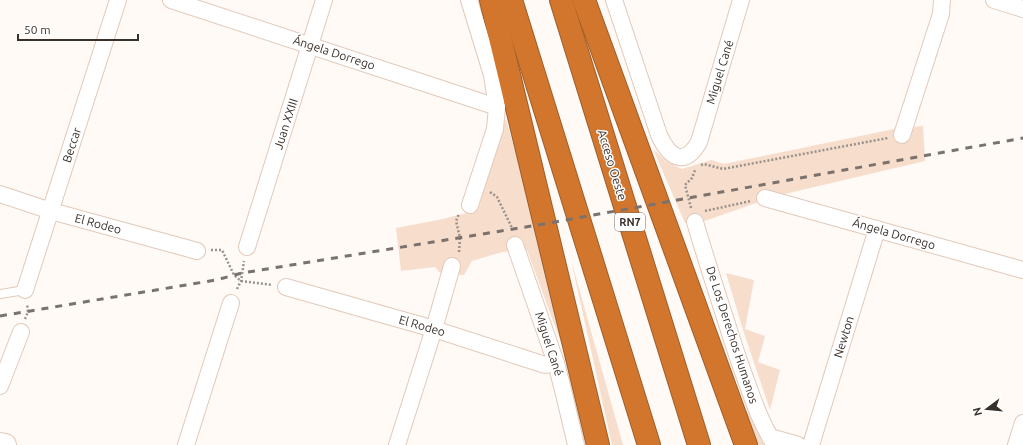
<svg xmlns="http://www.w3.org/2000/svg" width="1023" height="445" font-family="Ubuntu,sans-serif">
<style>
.green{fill:#f6ddcc}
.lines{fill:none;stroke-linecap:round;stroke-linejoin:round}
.lane-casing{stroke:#e2c9b9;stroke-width:10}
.street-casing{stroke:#e2c9b9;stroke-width:18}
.secondary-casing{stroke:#e2c9b9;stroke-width:24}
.highway-casing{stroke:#9d5e2c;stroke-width:24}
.path{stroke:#99918c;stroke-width:2.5;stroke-dasharray:2 2;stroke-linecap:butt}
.lane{stroke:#fff;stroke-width:8}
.street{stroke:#fff;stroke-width:16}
.secondary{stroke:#fff;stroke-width:22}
.highway{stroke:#d2762d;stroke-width:22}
.rail{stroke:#7b726d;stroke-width:3;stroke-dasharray:7 7;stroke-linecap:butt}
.labels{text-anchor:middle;stroke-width:3;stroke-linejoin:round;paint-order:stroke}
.shield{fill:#fff;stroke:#756e6a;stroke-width:1}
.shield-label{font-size:11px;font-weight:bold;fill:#3a302a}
.street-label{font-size:12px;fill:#3a302a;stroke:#fff}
</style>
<rect width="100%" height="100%" fill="#fffaf6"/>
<g class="green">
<polygon points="506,119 534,219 563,348 527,250 502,252 472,261 464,275 441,274 435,267 401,271 396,228 443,219 478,210"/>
<polygon points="923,126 925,161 776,196 699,223 685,223 653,149 666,161 682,169 711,160 724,164 899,128"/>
<polygon points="571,260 623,445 612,445"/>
<polygon points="726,273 754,280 745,329 765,336 758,362 780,370 770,410 743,330"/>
<polygon points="744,409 746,409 765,445 758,445"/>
</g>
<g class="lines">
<g class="lane-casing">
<polyline id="lane" points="0,294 25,290"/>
</g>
<g class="street-casing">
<g id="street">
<polyline points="171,0 497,107"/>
<polyline points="469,0 492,75 497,107 495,129 470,205"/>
<path d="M614 0 659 135C669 157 684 168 699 142L741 0"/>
<polyline points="994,0 1023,9"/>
<polyline points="902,135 941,14 942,0"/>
<polyline points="0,194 51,211 197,251"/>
<polyline points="765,198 1023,270"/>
<path d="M695 222C709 269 724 315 739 361 750 390 758 419 775 445"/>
<polyline points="515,245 556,363 564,394 576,445"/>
<polyline points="247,247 324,0"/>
<polyline points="286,287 434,329 545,365 556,363"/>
<polyline points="25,290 118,0"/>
<polyline points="0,386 21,332"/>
<polyline points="770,437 798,445"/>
<polyline points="186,445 231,303"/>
<polyline points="397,445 434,329 452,266"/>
<polyline points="811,445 877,229"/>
<polyline points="1016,445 1023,423"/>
</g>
</g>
<g class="secondary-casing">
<polyline id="secondary" points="0,444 5,445"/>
</g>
<g class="highway-casing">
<g id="highway">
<polyline points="491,0 598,445"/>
<polyline points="511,0 649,445"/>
<polyline points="561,0 699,445"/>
<polyline points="584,0 746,445"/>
</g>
</g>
<g class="path">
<polyline points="701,165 704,164 723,169 888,138"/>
<polyline points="490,192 497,197 513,230"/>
<polyline points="691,208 685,185 692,178 695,170"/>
<polyline points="705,211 751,201"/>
<polyline points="211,250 222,250 234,275 241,281 272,285"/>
<polyline points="459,252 460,238 456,221 459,214"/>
<polyline points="237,289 241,281 244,261"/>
<polyline points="25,319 28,312 27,304"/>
</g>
<use href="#lane" class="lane"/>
<use href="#street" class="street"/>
<use href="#secondary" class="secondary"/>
<use href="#highway" class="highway"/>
<polyline class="rail" points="0,316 216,280 242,273 538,225 1023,138"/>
</g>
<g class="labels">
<rect class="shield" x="615" y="213" width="30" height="18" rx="3"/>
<g class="shield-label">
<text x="630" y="226">RN7</text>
</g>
<g class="street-label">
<text transform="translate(334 53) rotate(18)" y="4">Ángela Dorrego</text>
<text transform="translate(720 72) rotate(-73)" y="4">Miguel Cané</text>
<text transform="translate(286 124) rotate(-72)" y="4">Juan XXIII</text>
<text transform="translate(72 145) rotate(-72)" y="4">Beccar</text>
<text transform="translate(612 165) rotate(73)" y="4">Acceso Oeste</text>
<text transform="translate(98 224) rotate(15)" y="4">El Rodeo</text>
<text transform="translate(894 234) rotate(16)" y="4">Ángela Dorrego</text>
<text transform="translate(422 326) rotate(16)" y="4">El Rodeo</text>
<text transform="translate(732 335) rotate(72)" y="4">De Los Derechos Humanos</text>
<text transform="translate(844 337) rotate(-73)" y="4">Newton</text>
<text transform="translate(549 344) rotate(72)" y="4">Miguel Cané</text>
</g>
</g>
<g transform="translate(987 409) rotate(254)" stroke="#ffffff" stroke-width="3" paint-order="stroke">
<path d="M0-3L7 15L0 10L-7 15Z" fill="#3a302a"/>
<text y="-6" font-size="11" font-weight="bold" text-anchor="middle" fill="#3a302a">N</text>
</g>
<path d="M18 34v6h120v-6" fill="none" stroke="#3a302a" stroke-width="2"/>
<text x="24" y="34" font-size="12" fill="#3a302a" stroke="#ffffff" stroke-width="3" paint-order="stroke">50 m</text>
</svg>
